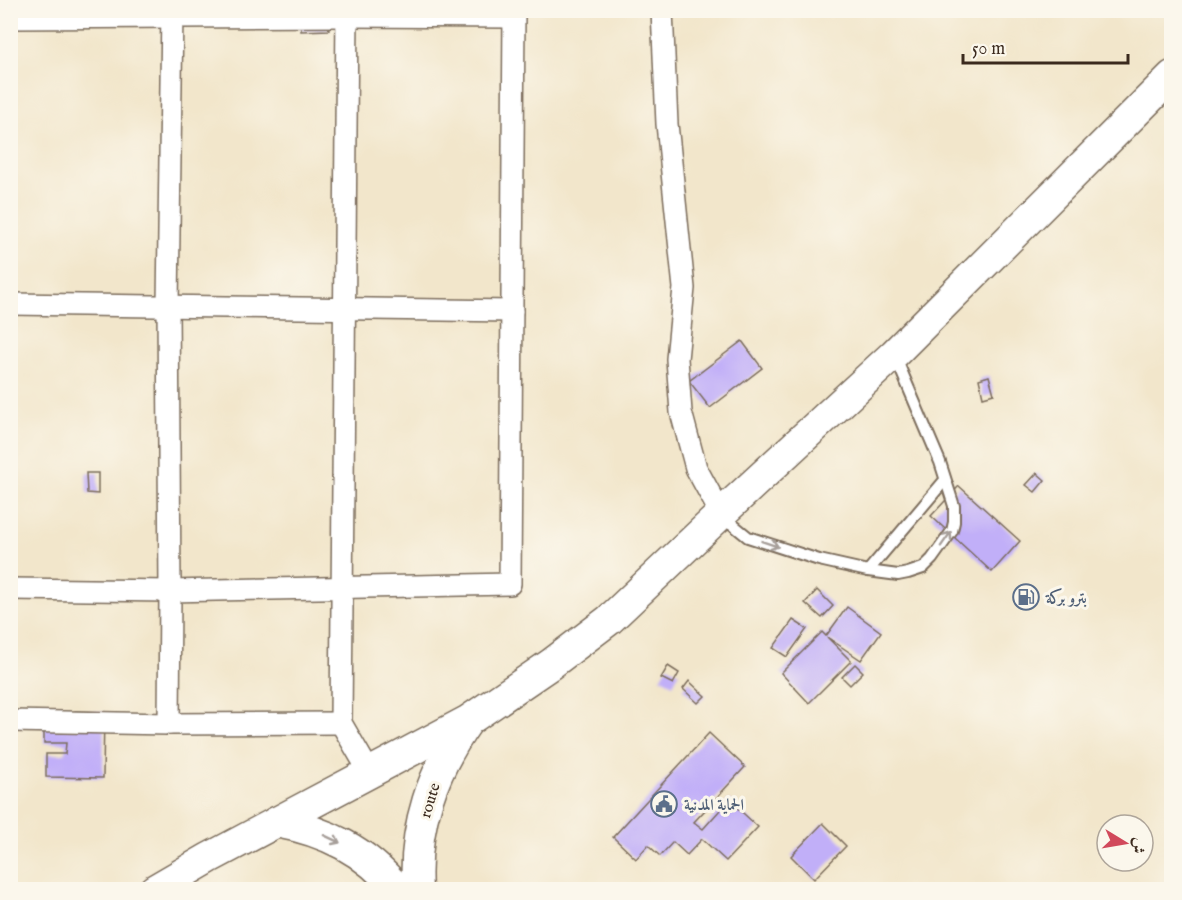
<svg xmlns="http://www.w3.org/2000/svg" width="1182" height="900" font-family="'IM FELL English',Amiri,serif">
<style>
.building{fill:#c1aff8}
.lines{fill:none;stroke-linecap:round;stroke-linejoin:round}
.lane-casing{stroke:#7b6c5b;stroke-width:14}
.street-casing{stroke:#7b6c5b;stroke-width:24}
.secondary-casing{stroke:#7b6c5b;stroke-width:33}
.lane{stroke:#fff;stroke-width:10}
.street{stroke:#fff;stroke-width:21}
.secondary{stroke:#fff;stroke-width:30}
.oneway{stroke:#a79f9a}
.labels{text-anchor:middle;stroke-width:6;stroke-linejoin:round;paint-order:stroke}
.service-label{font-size:16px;font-weight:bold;fill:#4e5e75;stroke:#fbf7ec;text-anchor:start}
.street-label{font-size:16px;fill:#3b2a1e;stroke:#fbf7ec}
</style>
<rect width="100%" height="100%" fill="#fbf7ec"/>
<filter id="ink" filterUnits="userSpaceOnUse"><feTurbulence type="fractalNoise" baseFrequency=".0167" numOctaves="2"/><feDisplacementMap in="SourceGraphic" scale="12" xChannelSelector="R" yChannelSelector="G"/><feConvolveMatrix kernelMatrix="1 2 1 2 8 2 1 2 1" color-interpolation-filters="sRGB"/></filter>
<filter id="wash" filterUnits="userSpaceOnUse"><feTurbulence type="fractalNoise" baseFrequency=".008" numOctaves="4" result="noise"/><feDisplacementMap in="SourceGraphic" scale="24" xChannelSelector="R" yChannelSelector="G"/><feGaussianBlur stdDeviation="1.35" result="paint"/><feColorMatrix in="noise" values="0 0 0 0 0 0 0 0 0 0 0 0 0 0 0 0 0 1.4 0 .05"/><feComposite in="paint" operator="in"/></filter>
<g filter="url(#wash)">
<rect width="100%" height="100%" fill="#f2e6cb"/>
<g id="blocks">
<g class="building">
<polygon points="301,14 328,20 329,30 301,31"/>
<polygon points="742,341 762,368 710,408 689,381"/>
<polygon points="989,376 994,394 983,397 979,379"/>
<polygon points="86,473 98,473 98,494 87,493"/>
<polygon points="1037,473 1045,480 1035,492 1026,485"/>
<polygon points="959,486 1020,541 992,572 931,516"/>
<polygon points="817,590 833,606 822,618 805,603"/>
<polygon points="847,607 881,632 861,660 827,637 851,661 809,703 781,673 822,632 826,636"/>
<polygon points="793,620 807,629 787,657 773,648"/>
<polygon points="855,664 863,672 850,685 842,677"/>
<polygon points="668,666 679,673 673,684 661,678"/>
<polygon points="689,681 705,696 698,703 683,689"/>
<polygon points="75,711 104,712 103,778 46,777 46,754 65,754 66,743 44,743 44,727 75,728"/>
<polygon points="709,733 745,767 694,822 703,829 729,800 758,827 726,861 702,839 687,855 673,842 660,856 648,845 636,859 613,837"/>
<polygon points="823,823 846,846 814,879 791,856"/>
</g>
</g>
</g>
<g filter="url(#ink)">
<use href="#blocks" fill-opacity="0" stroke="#7b6c5b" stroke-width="1.5"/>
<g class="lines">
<g class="lane-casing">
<g id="lane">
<polyline points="721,515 748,537 819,560 868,571 898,575 908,573 923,568 932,559 952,531 954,522 954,506 940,462 895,356"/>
<polyline points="868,571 945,480"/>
</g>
</g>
<g class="street-casing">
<g id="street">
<polyline points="347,10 341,723 370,773"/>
<polyline points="662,10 667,124 684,288 677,359 681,412 696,468 721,514"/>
<polyline points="10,18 347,16 513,17"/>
<path d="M10 304C178 305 345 310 512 311"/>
<polyline points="10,589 170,591 510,584 514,10"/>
<polyline points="10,721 169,724 341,723"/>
<polyline points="169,724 170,591 168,305 172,10"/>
</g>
</g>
<g class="secondary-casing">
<g id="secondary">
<path d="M276 822C326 831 365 850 398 890"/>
<polyline points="154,890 209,858 469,720 551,664 609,620 721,514 894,354 1172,76"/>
<path d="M417 890C413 826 432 772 468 721"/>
</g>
</g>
<use href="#lane" class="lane"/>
<use href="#street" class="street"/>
<use href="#secondary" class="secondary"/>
</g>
<defs><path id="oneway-shaft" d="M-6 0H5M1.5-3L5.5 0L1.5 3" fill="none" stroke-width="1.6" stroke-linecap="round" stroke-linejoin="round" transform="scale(1.5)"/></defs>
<g class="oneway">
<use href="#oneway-shaft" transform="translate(946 539) rotate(-55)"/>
<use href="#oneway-shaft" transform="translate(770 544) rotate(19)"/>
<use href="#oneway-shaft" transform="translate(332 839) rotate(25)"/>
</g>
</g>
<defs>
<g id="fuel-ring" transform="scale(1.35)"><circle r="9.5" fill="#fbf7ec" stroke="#5c6f8a" stroke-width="1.5"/><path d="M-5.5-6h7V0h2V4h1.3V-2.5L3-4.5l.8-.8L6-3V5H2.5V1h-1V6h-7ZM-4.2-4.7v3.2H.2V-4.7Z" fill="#5c6f8a"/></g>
<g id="civic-ring" transform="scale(1.35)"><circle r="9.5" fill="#fbf7ec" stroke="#5c6f8a" stroke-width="1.5"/><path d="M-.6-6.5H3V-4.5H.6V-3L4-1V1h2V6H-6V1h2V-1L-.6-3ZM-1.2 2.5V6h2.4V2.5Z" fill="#5c6f8a"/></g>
</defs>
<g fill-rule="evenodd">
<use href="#fuel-ring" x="1026" y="597"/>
<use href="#civic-ring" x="664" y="804"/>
</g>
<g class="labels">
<g class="service-label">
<text x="1046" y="603">بترو بركة</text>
<text x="684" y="810">الحماية المدنية</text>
</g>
<g class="street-label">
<text transform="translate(429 800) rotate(-73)" y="6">route</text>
</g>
</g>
<rect width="1182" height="900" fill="none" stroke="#fbf7ec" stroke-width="36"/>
<g transform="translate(1125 843) rotate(101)"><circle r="28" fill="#fbf7ec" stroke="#aea59a" stroke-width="1.5"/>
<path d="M0-4.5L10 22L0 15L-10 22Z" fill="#d1495b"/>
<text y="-9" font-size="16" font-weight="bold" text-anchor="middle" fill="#3b2a1e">ش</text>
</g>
<path d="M963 54v9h165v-9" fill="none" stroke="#3b2a1e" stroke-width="3"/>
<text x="972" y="54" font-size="18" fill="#3b2a1e" stroke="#fbf7ec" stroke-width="4.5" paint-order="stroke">50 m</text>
</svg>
